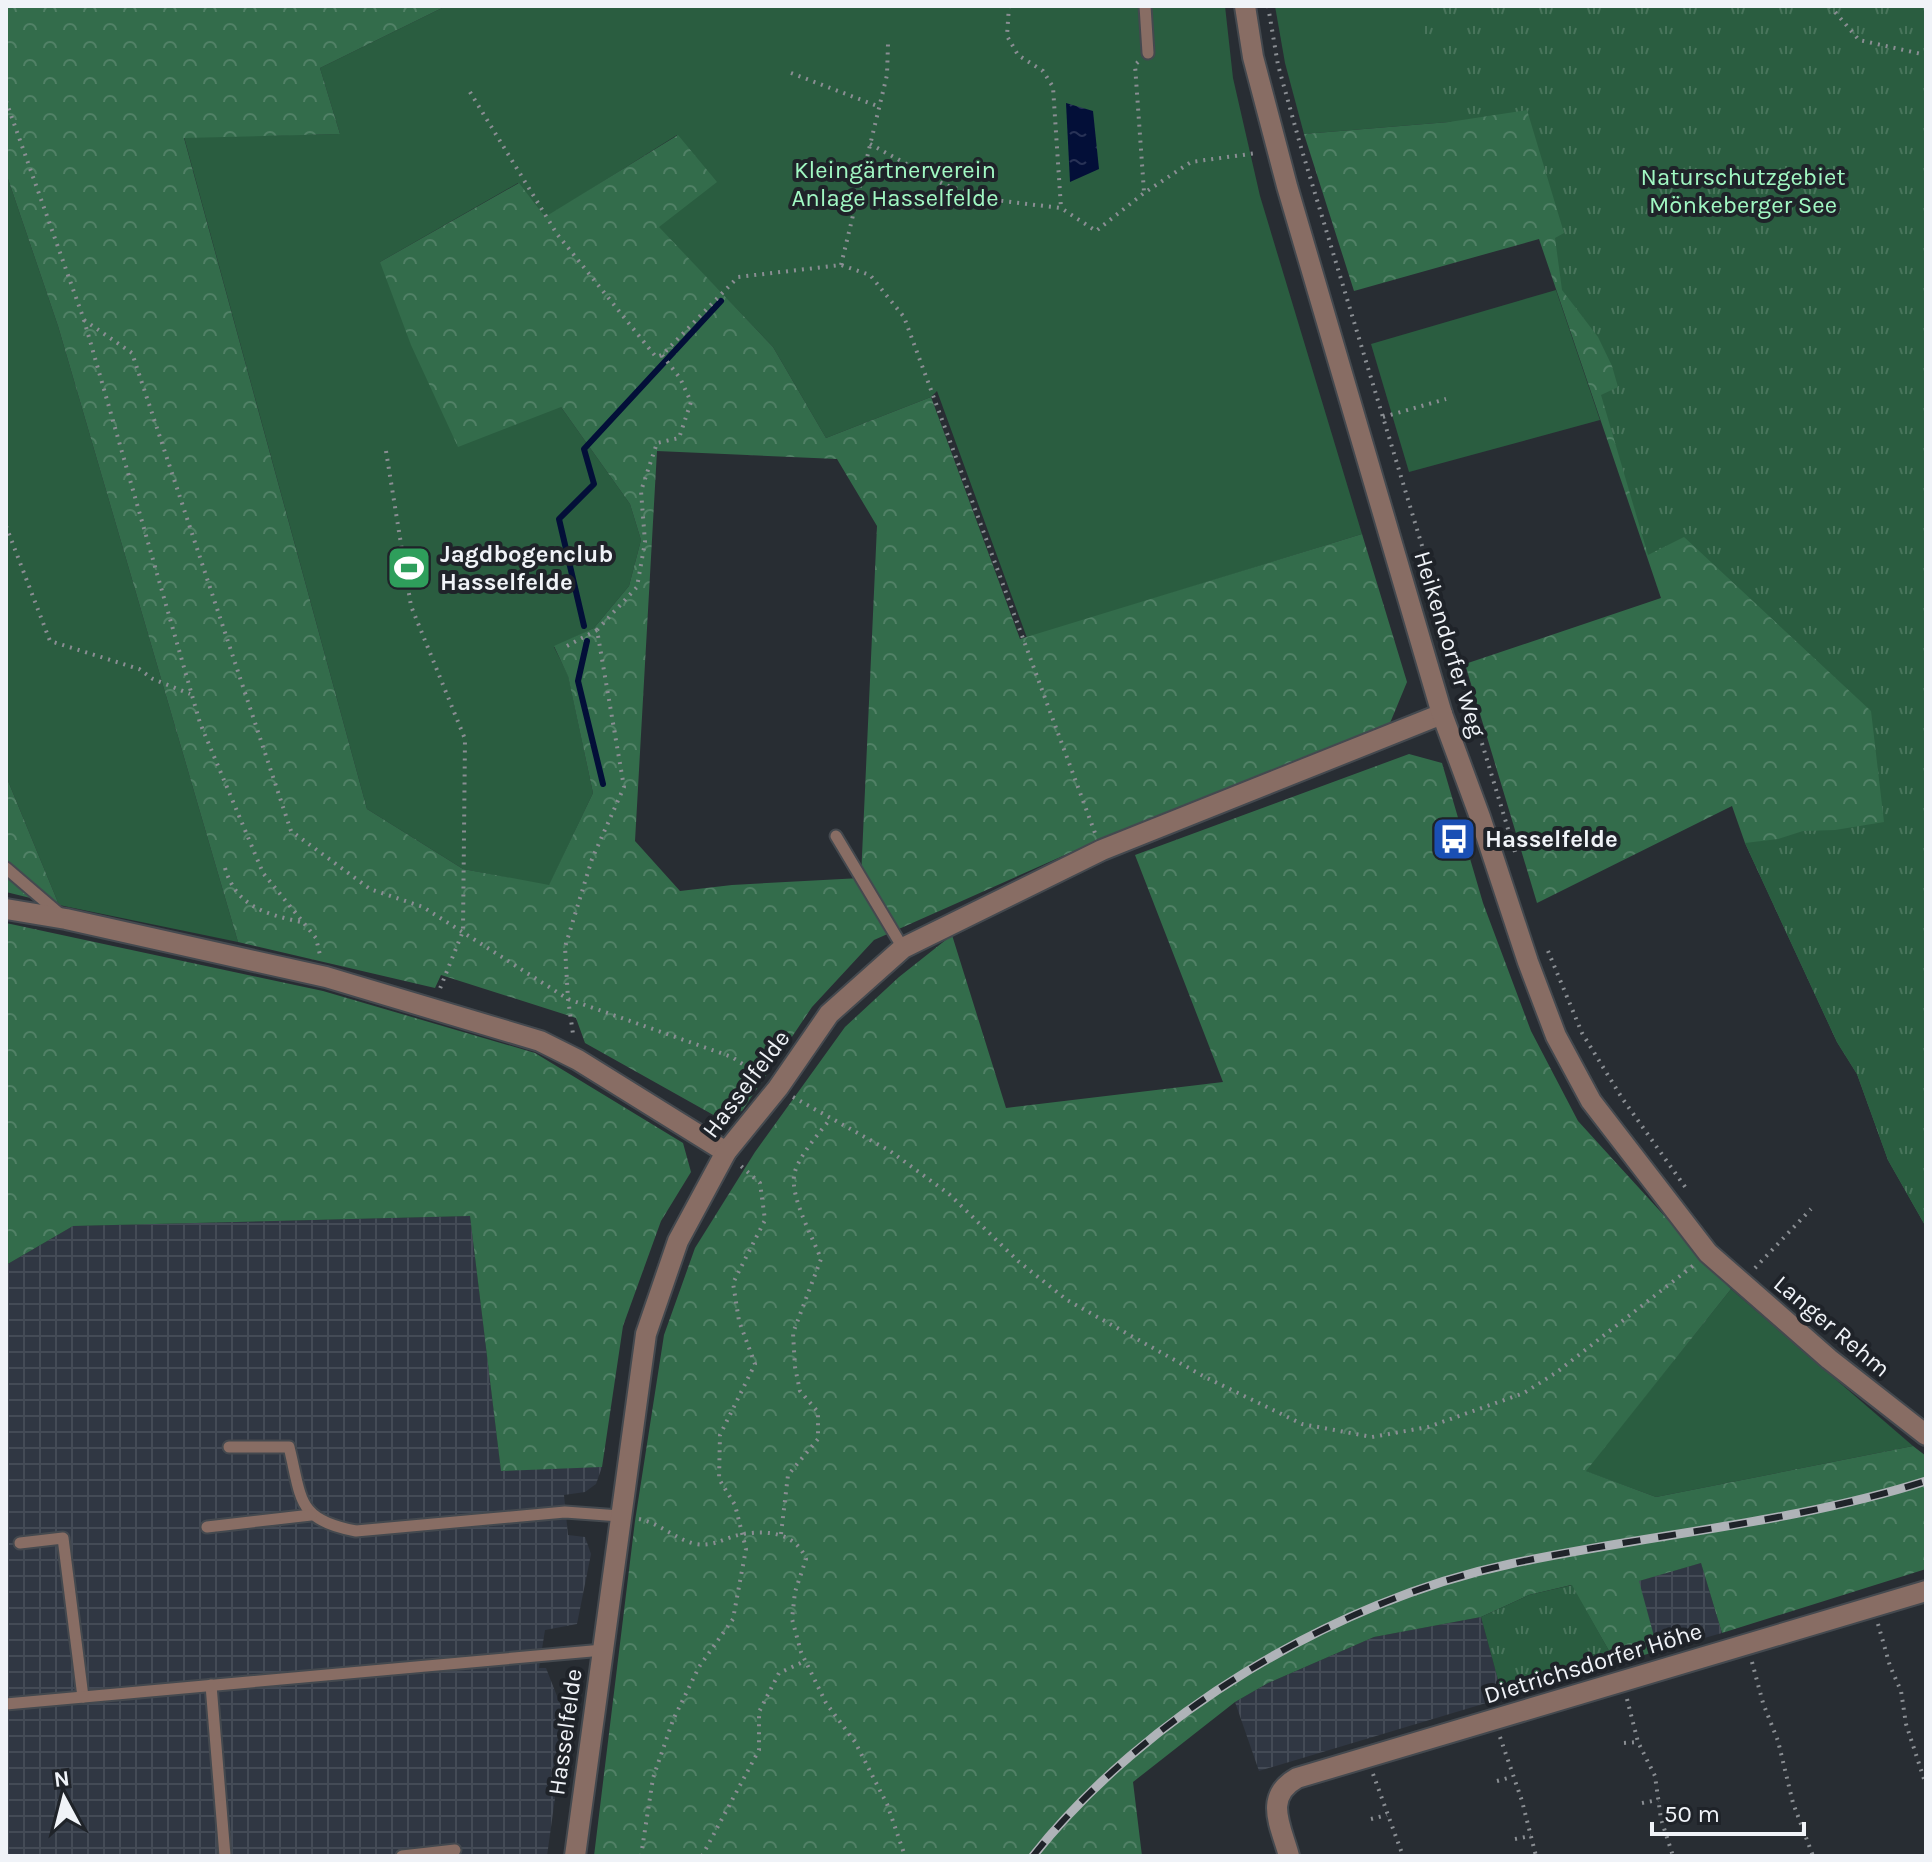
<svg xmlns="http://www.w3.org/2000/svg" width="1932" height="1862" font-family="Karla,sans-serif">
<style>
.industrial{fill:url(#industrial-grid)}
.green{fill:#2a5d40}
.forest{fill:url(#forest-crowns);fill-rule:evenodd}
.park{fill:url(#park-tufts)}
.water{fill:url(#water-ripples)}
.lines{fill:none;stroke-linecap:round;stroke-linejoin:round}
.stream{stroke:#030f38;stroke-width:6}
.service-casing{stroke:#44494f;stroke-width:15}
.minor-casing{stroke:#44494f;stroke-width:24}
.tertiary-casing{stroke:#44494f;stroke-width:24}
.path{stroke:#8a8e93;stroke-width:4;stroke-dasharray:2 6;stroke-linecap:butt}
.service{stroke:#886d64;stroke-width:11}
.minor{stroke:#886d64;stroke-width:20}
.tertiary{stroke:#886d64;stroke-width:20}
.rail-casing{stroke:#afb3b8;stroke-width:9}
.rail{stroke:#1f2329;stroke-width:6;stroke-dasharray:18;stroke-linecap:butt}
.labels{text-anchor:middle;stroke-width:8;stroke-linejoin:round;paint-order:stroke}
.park-label{font-size:24px;fill:#a1f8c3;stroke:#1f2329}
.poi-label{font-size:24px;font-weight:bold;fill:#f0f3f8;stroke:#1f2329;text-anchor:start}
.street-label{font-size:24px;fill:#f0f3f8;stroke:#1f2329}
</style>
<defs>
<pattern id="industrial-grid" width="8" height="8" patternUnits="userSpaceOnUse" patternTransform="scale(2)"><rect width="8" height="8" fill="#303743"/><path d="M0 4h8M4 0v8" fill="none" stroke="#444b56"/></pattern>
<pattern id="forest-crowns" width="20" height="18" patternUnits="userSpaceOnUse" patternTransform="scale(2)"><rect width="20" height="18" fill="#336c4b"/><path d="M2 6a3 3 0 1 1 6 0M12 15a3 3 0 1 1 6 0" fill="none" stroke="#518166"/></pattern>
<pattern id="park-tufts" width="24" height="20" patternUnits="userSpaceOnUse" patternTransform="scale(2)"><rect width="24" height="20" fill="#2a5d40"/><path d="M3 7l-1-3M5 7V3M7 7l1-3M15 17l-1-3M17 17v-4M19 17l1-3" fill="none" stroke="#49755c"/></pattern>
<pattern id="water-ripples" width="26" height="14" patternUnits="userSpaceOnUse" patternTransform="scale(2)"><rect width="26" height="14" fill="#030f38"/><path d="M2 4q2-2 4 0t4 0M15 11q2-2 4 0t4 0" fill="none" stroke="#283256"/></pattern>
</defs>
<rect width="100%" height="100%" fill="#282d33"/>
<g class="industrial">
<polygon points="470,1216 501,1470 602,1467 596,1484 585,1492 564,1495 568,1535 585,1537 591,1554 577,1624 545,1630 539,1668 546,1668 566,1719 547,1856 6,1856 6,1265 73,1226"/>
<polygon points="1701,1563 1722,1633 1658,1651 1638,1581"/>
<polygon points="1481,1617 1503,1698 1259,1771 1235,1702 1268,1683 1374,1637"/>
</g>
<g class="green">
<polygon points="446,6 1225,6 1233,78 1260,196 1362,534 1027,638 937,391 931,397 826,438 773,347 658,227 677,135 545,218 518,183 380,262 561,407 630,504 641,540 629,586 594,628 554,647 568,675 593,793 549,886 463,869 367,809 184,137 340,134 320,68"/>
<polygon points="1275,6 1675,6 1449,122 1304,134 1285,63"/>
<polygon points="6,173 58,326 238,942 59,905 6,776"/>
<polygon points="1556,290 1600,420 1409,472 1371,344"/>
<polygon points="1731,1289 1913,1446 1656,1497 1585,1471"/>
</g>
<g class="forest">
<path d="M6 6H446L320 68 340 134 184 138 367 809 463 869 549 885 593 793 568 676 554 646 594 628 629 586 641 540 630 504 561 407 458 447 411 345 380 262 519 183 545 217 678 135 717 182 659 227 773 347 826 438 931 397 1020 639 1362 534 1407 682 1390 723 1110 835 874 940 812 1007 742 1111 717 1117 585 1043 576 1018 441 975 435 988 238 942 58 326 6 173ZM657 451 837 459 877 526 861 878 732 885 680 891 635 841Z"/>
<polygon points="1926,6 1926,1227 1888,1160 1857,1074 1837,1042 1745,843 1732,806 1537,903 1465,664 1661,598 1539,239 1354,291 1304,134 1449,122 1547,87"/>
<polygon points="1409,754 1442,763 1483,903 1531,1031 1578,1121 1731,1289 1586,1471 1656,1497 1913,1446 1926,1456 1926,1569 1722,1633 1701,1563 1639,1581 1658,1651 1616,1663 1571,1585 1529,1595 1481,1617 1374,1637 1268,1683 1235,1702 1133,1782 1142,1856 594,1856 635,1521 664,1335 695,1248 755,1152 845,1027 899,977 952,935 1006,1108 1223,1082 1135,855"/>
<polygon points="6,776 59,905 6,892"/>
<polygon points="6,923 323,991 535,1053 683,1143 691,1172 661,1221 623,1326 602,1467 501,1471 470,1216 73,1226 6,1265"/>
</g>
<g class="park">
<polygon points="1414,6 1926,6 1926,1227 1888,1160 1857,1074 1837,1042 1745,843 1778,839 1803,831 1835,830 1884,822 1871,711 1684,537 1648,555 1601,395 1618,387 1612,366 1598,337 1562,290 1555,238 1564,233 1527,110 1449,122 1429,47"/>
<polygon points="1572,1585 1616,1663 1503,1698 1481,1617 1529,1595"/>
</g>
<polygon class="water" points="1066,103 1093,111 1099,169 1070,182"/>
<g class="lines">
<g class="stream">
<polyline points="584,626 559,519 594,484 584,449 721,301"/>
<polyline points="587,641 578,681 603,784"/>
</g>
<g class="service-casing">
<g id="service">
<polyline points="1145,6 1148,53"/>
<polyline points="836,836 903,948"/>
<polyline points="6,868 62,916"/>
<path d="M229 1447H289C302 1499 296 1520 356 1531L565 1512 620 1516"/>
<polyline points="207,1527 311,1515"/>
<polyline points="20,1543 63,1538 83,1697"/>
<polyline points="211,1685 225,1856"/>
<polyline points="6,1704 603,1650"/>
<polyline points="402,1856 455,1850"/>
</g>
</g>
<g class="minor-casing">
<g id="minor">
<polyline points="6,909 66,919 326,977 540,1041 578,1060 726,1152"/>
<polyline points="575,1856 646,1334 678,1241 726,1152 778,1088 829,1014 903,948 1102,850 1442,714"/>
<path d="M1289 1856C1281 1826 1263 1797 1297 1778L1926 1591"/>
</g>
</g>
<g class="tertiary-casing">
<polyline id="tertiary" points="1245,6 1253,57 1287,186 1442,714 1480,817 1528,962 1556,1036 1591,1101 1708,1253 1829,1359 1926,1435"/>
</g>
<g class="path">
<polyline points="1009,6 1007,36 1018,55 1043,71 1053,87 1061,208"/>
<polyline points="1268,6 1278,65 1300,144 1515,852"/>
<polyline points="1830,6 1859,40 1926,55"/>
<polyline points="1138,62 1135,65 1144,192"/>
<polyline points="791,73 880,107"/>
<polyline points="470,92 557,234 656,357 662,355 738,277 841,265 870,275 904,317 1095,833"/>
<polyline points="6,101 84,320 200,723 263,873 316,938 320,955"/>
<polyline points="870,144 945,185 994,200 1061,208 1096,231 1144,193 1191,162 1257,153"/>
<polyline points="841,265 887,75 888,44"/>
<polyline points="84,320 132,353 291,831 370,889 423,907 568,999 732,1057 762,1077"/>
<polyline points="1383,417 1446,399"/>
<polyline points="386,451 411,606 465,739 463,931 439,991"/>
<polyline points="6,526 50,641 139,669 153,679 190,694"/>
<polyline points="597,630 637,587 645,542 641,491 657,443 679,438 691,402 680,378 662,355"/>
<polyline points="567,646 597,630 624,787 592,859 565,947 568,999 573,1034"/>
<path d="M225 868C236 906 265 914 301 922"/>
<polyline points="1548,951 1582,1033 1622,1098 1688,1191"/>
<polyline points="793,1097 890,1151 949,1194 1018,1261 1067,1300 1205,1377 1302,1424 1372,1437 1428,1427 1524,1393 1557,1372 1694,1265"/>
<polyline points="1755,1268 1811,1209"/>
<path d="M639 1519C660 1523 676 1540 696 1544 715 1547 725 1537 743 1534 768 1530 796 1533 806 1559L795 1592 792 1619 801 1652 826 1703 855 1742 887 1804 905 1856"/>
<path d="M781 1534 788 1475 818 1439V1412L800 1391 795 1367 793 1333 821 1259C813 1238 791 1199 794 1176 796 1159 820 1132 831 1118"/>
<polyline points="1878,1624 1890,1666 1901,1691 1906,1724 1926,1785"/>
<polyline points="1752,1662 1763,1703 1778,1741 1793,1803 1813,1856"/>
<polyline points="1627,1699 1638,1742 1655,1776 1661,1819 1673,1856"/>
<polyline points="1500,1737 1522,1801 1536,1856"/>
<polyline points="1624,1743 1638,1742"/>
<polyline points="1373,1774 1403,1856"/>
<polyline points="1497,1781 1512,1777"/>
<polyline points="1642,1803 1658,1800"/>
<polyline points="1371,1819 1387,1815"/>
<polyline points="1515,1839 1531,1836"/>
<polyline points="641,1856 653,1778 673,1720 699,1667 733,1619 746,1549 735,1505 719,1479 720,1435 755,1364 739,1321 733,1283 765,1220 760,1183 741,1166"/>
<polyline points="702,1856 759,1750 759,1712 779,1673 805,1661"/>
</g>
<use href="#service" class="service"/>
<use href="#minor" class="minor"/>
<use href="#tertiary" class="tertiary"/>
<g class="rail-casing">
<path id="rail" d="M1033 1856C1145 1715 1334 1601 1510 1564 1648 1534 1791 1524 1926 1481"/>
</g>
<use href="#rail" class="rail"/>
</g>
<defs>
<g id="stadium-square" transform="scale(2.3)"><rect x="-9" y="-9" width="18" height="18" rx="4" fill="#2e9e5b" stroke="#1f2329"/><path d="M0-5a6.5 5 0 1 0 0 10a6.5 5 0 1 0 0-10ZM-3.5-1.8h7v3.6h-7Z" fill="#fff"/></g>
<g id="bus-square" transform="scale(2.3)"><rect x="-9" y="-9" width="18" height="18" rx="4" fill="#1a4fb4" stroke="#1f2329"/><path d="M-5-6H5V4H4V6H2V4H-2V6H-4V4H-5ZM-3.5-4V0h7V-4ZM-3.5 1.2v1.5H-2V1.2ZM2 1.2v1.5H3.5V1.2Z" fill="#fff"/></g>
</defs>
<g fill-rule="evenodd">
<use href="#stadium-square" x="409" y="568"/>
<use href="#bus-square" x="1454" y="839"/>
</g>
<g class="labels">
<g class="park-label">
<text x="895" y="178">Kleingärtnerverein<tspan x="895" dy="28">Anlage Hasselfelde</tspan></text>
<text x="1743" y="185">Naturschutzgebiet<tspan x="1743" dy="28">Mönkeberger See</tspan></text>
</g>
<g class="poi-label">
<text x="440" y="562">Jagdbogenclub<tspan x="440" dy="28">Hasselfelde</tspan></text>
<text x="1485" y="847">Hasselfelde</text>
</g>
<g class="street-label">
<text transform="translate(1450 644) rotate(73)" y="8">Heikendorfer Weg</text>
<text transform="translate(746 1084) rotate(-53)" y="8">Hasselfelde</text>
<text transform="translate(1832 1326) rotate(40)" y="8">Langer Rehm</text>
<text transform="translate(1593 1663) rotate(-17)" y="8">Dietrichsdorfer Höhe</text>
<text transform="translate(565 1732) rotate(-82)" y="8">Hasselfelde</text>
</g>
</g>
<rect width="1932" height="1862" fill="none" stroke="#f0f3f8" stroke-width="16"/>
<g transform="translate(64 1798) rotate(353)" stroke="#1f2329" stroke-width="6" paint-order="stroke">
<path d="M0-6L14 30L0 20L-14 30Z" fill="#f0f3f8"/>
<text y="-12" font-size="22" font-weight="bold" text-anchor="middle" fill="#f0f3f8">N</text>
</g>
<path d="M1652 1822v12h152v-12" fill="none" stroke="#f0f3f8" stroke-width="4"/>
<text x="1664" y="1822" font-size="24" fill="#f0f3f8" stroke="#1f2329" stroke-width="6" paint-order="stroke">50 m</text>
</svg>
